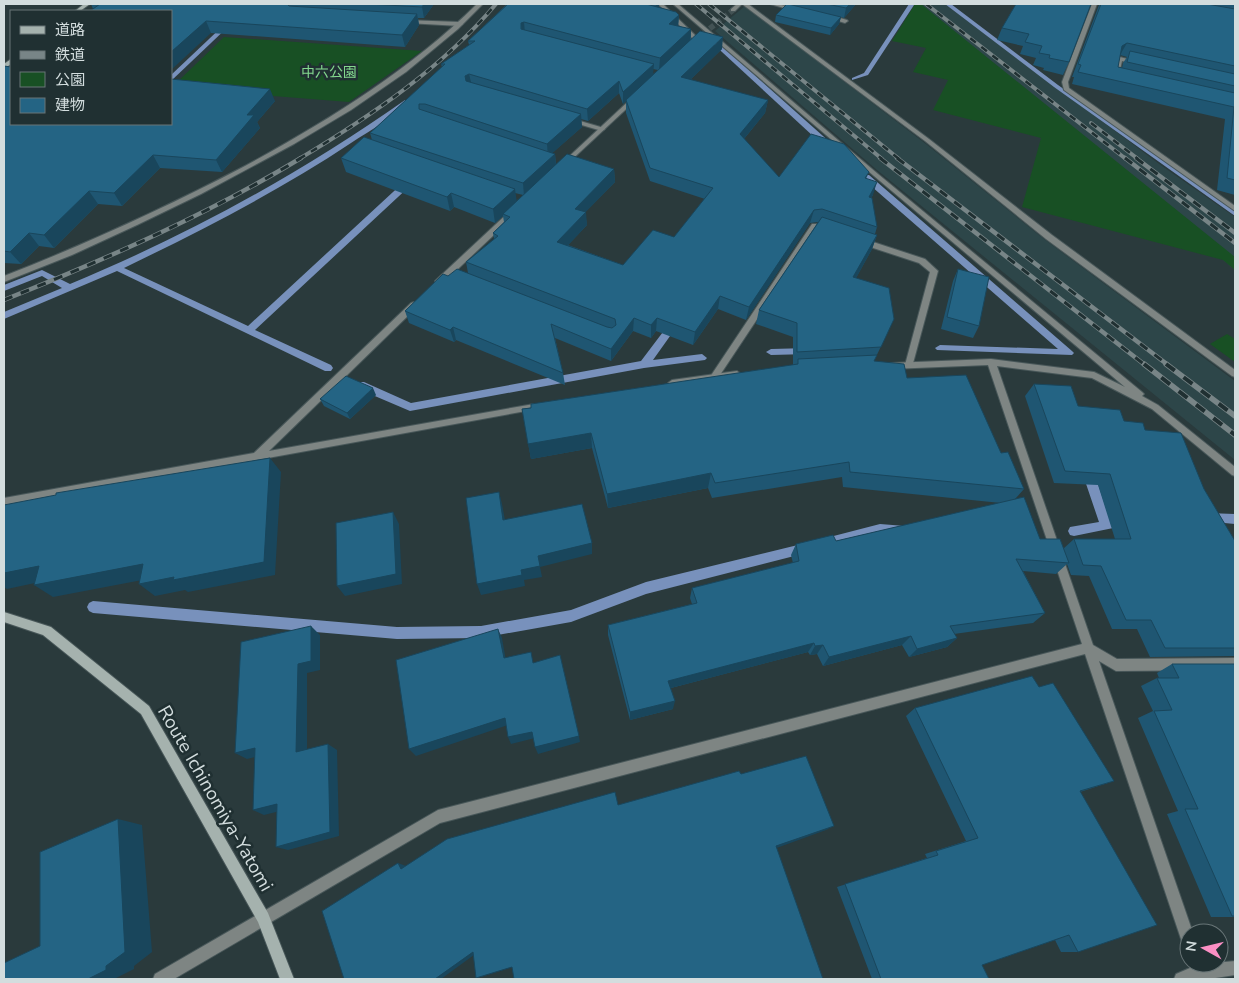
<svg xmlns="http://www.w3.org/2000/svg" width="1239" height="983" font-family="'Nunito Sans','Noto Sans JP',sans-serif">
<style>
.built{fill:#2d4649}
.green{fill:#185024}
.lines{fill:none;stroke-linecap:round;stroke-linejoin:round}
.stream{fill:#7891bc;fill-rule:evenodd}
.street-tunnel{stroke:#435254;stroke-width:5.5;stroke-dasharray:5.5 3;stroke-linecap:butt}
.lane-casing{stroke:#485759;stroke-width:2}
.street-casing{stroke:#485759;stroke-width:2}
.secondary-casing{stroke:#485759;stroke-width:2}
.lane{fill:#7e8583;fill-rule:evenodd}
.street{fill:#7e8583;fill-rule:evenodd}
.secondary{fill:#a5b2ae;fill-rule:evenodd}
.rail-far2-casing{stroke:#788587;stroke-width:4}
.rail-far1-casing{stroke:#788587;stroke-width:4.5}
.rail-casing{stroke:#788587;stroke-width:5.5}
.rail-far2{stroke:#203032;stroke-width:2.5;stroke-dasharray:7;stroke-linecap:butt}
.rail-far1{stroke:#203032;stroke-width:3;stroke-dasharray:9;stroke-linecap:butt}
.rail{stroke:#203032;stroke-width:4;stroke-dasharray:11;stroke-linecap:butt}
.wall{fill:#1f5672;fill-rule:evenodd}
.shaded-wall{fill:#19465c}
.building{fill:#246484;stroke:#19465c}
.labels{text-anchor:middle;stroke-width:5;stroke-linejoin:round;paint-order:stroke}
.far-park-label{font-size:14px;fill:#83d88e;stroke:#203032}
.near-street-label{font-size:19px;fill:#d3ddde;stroke:#203032}
</style>
<rect width="100%" height="100%" fill="#2a3a3c"/>
<g class="built">
<polygon points="916,4 945,4 1162,166 1235,217 1235,270"/>
<polygon points="745,6 926,144 1044,239 1235,381 1235,460 877,170 715,31"/>
</g>
<g class="green">
<polygon points="915,4 921,4 1235,257 1235,270 1223,260 1022,207 1041,138 933,110 948,80 913,72 926,48 892,41"/>
<polygon points="224,37 422,51 349,102 171,88"/>
<polygon points="1227,334 1235,339 1235,362 1210,344"/>
</g>
<g class="lines">
<g class="stream">
<polygon points="246,4 252,4 171,81 171,75"/>
<polygon points="909,4 914,5 868,75 852,80 852,78 864,73"/>
<polygon points="945,4 951,4 1058,85 1235,210 1235,216 1054,87"/>
<polygon points="709,38 713,38 832,144 832,148 826,148 709,40"/>
<path d="M405 100 410 101C394 117 371 130 351 143 279 191 202 230 124 268L248 326 406 180H412V184L255 330 331 365 333 368 331 371H325L117 271 4 319V312L62 288 42 276 4 291V285L42 270 70 284C188 235 300 174 405 100Z"/>
<polygon points="863,175 869,175 1072,351 1074,353 1072,355 937,350 935,348 940,345 1058,349 863,179"/>
<polygon points="675,319 680,322 653,360 702,354 707,358 705,360 644,368 410,411 356,388 355,385 356,382 364,382 411,403 641,361 672,320"/>
<polygon points="809,348 814,351 809,354 771,355 766,352 771,349"/>
<polygon points="1088,468 1092,469 1094,472 1110,520 1124,517 1128,519 1130,522 1128,525 1074,536 1070,535 1068,531 1070,527 1099,522 1082,472 1084,469"/>
<polygon points="1207,513 1235,514 1235,524 1203,521 1201,518 1203,515"/>
<polygon points="880,524 905,526 907,530 905,534 880,534 822,549 818,548 816,544 818,540 822,539"/>
<polygon points="806,543 810,544 812,548 810,552 806,553 646,594 571,622 481,638 397,639 93,613 89,611 87,607 89,603 93,601 397,627 481,626 571,610 646,582"/>
</g>
<polyline class="street-tunnel" points="703,34 733,10"/>
<g class="lane-casing">
<g id="lane">
<polygon points="658,4 663,4 699,39 699,41 695,41"/>
<polygon points="770,4 778,4 801,10 798,12"/>
<polygon points="827,14 847,20 848,21 845,23 825,17 825,15"/>
<polygon points="405,20 460,22 463,24 460,26 407,23 405,22"/>
<polygon points="570,118 604,128 605,129 602,131 568,121 567,120"/>
<polygon points="812,224 818,224 833,230 829,232 817,229 718,378 712,378 711,376 712,374"/>
<polygon points="858,239 864,239 925,259 938,271 912,367 909,368 905,365 930,272 919,263 858,243"/>
</g>
</g>
<g class="street-casing">
<g id="street">
<path d="M477 4H483L458 29 406 72 351 110 294 144 201 194 137 225 72 255 4 282V276C86 244 167 207 245 166 329 120 409 71 477 4Z"/>
<polygon points="673,4 678,4 878,174 1142,392 1144,394 1142,396 1158,405 1235,467 1235,476 1232,475 1152,409 1092,378 997,366 1093,645 1117,659 1235,658 1235,670 1116,671 1099,661 1193,933 1189,933 1189,949 1184,947 1182,942 1085,654 440,823 174,979 153,979 155,974 438,810 1082,644 988,365 891,369 887,366 891,363 991,359 1094,372 1125,387 874,176"/>
<polygon points="737,4 748,4 929,139 1052,235 1235,370 1235,377 1232,376 1046,239 925,141 742,4 735,11 731,11 731,9"/>
<polygon points="1092,4 1097,4 1068,82 1069,88 1235,206 1235,211 1064,90 1062,82"/>
<polygon points="1120,57 1139,62 1140,63 1137,65 1122,61 1119,74 1114,75 1117,59"/>
<polygon points="633,97 638,98 565,166 561,166 561,164"/>
<polygon points="510,211 517,213 441,285 435,285 435,281"/>
<polygon points="414,302 418,305 417,307 269,451 534,404 537,405 539,407 537,409 4,506 4,498 254,453 411,303"/>
<polygon points="737,371 741,374 737,377 672,386 668,383 672,380"/>
<polygon points="1235,961 1235,975 1209,979 1174,979 1176,974 1190,968 1189,963 1189,962 1204,964"/>
</g>
</g>
<g class="secondary-casing">
<g id="secondary">
<polygon points="84,4 90,4 80,11 75,11"/>
<polygon points="11,59 11,64 4,69 4,64"/>
<polygon points="4,612 51,627 149,706 268,913 294,979 280,979 258,922 141,714 43,635 4,622"/>
</g>
</g>
<use href="#lane" class="lane"/>
<use href="#street" class="street"/>
<use href="#secondary" class="secondary"/>
<g class="rail-far2-casing">
<g id="rail-far2">
<polyline points="696,4 882,159"/>
<polyline points="709,4 899,159"/>
<polyline points="926,4 1126,159"/>
<polyline points="1091,123 1138,159"/>
<path d="M299 159C371 116 442 68 496 4"/>
</g>
</g>
<g class="rail-far1-casing">
<g id="rail-far1">
<polyline points="880,158 1145,365"/>
<polyline points="897,158 1168,365"/>
<polyline points="1125,158 1235,243"/>
<polyline points="1136,158 1235,233"/>
<path d="M4 300C106 259 207 215 301 158"/>
</g>
</g>
<g class="rail-casing">
<g id="rail">
<polyline points="1144,364 1235,435"/>
<polyline points="1166,364 1235,416"/>
</g>
</g>
<use href="#rail-far2" class="rail-far2"/>
<use href="#rail-far1" class="rail-far1"/>
<use href="#rail" class="rail"/>
</g>
<g class="wall">
<polygon points="91,4 434,4 424,18 418,18 419,25 405,47 211,33 93,9"/>
<path d="M487 4H659V7L679 15 678 26 691 29V40L722 49 690 80 768 100 765 113 744 139 779 177 869 172 866 179 873 195 871 198 877 227 875 234 877 235 872 249 856 278 894 319 874 361 907 378 1001 453 1024 489 1015 499 1040 539 1063 549 1074 539H1115L1098 485 1054 483 1025 396 1034 384 1078 406 1124 421 1145 430 1204 489 1235 541V656L1150 657 1137 629H1112L1089 576 1071 575 1067 564 1056 574 1023 571 1045 613 1033 623 954 634 957 638 947 647 909 657 902 645 823 666 817 654 810 655 808 652 671 688 673 709 630 720 608 635V625L692 604 690 598 692 588 793 563 791 555 796 544 836 541 1001 503 843 487 842 477 712 498 708 488 608 508 592 448 531 459 522 409 793 365V337L756 324 759 310 818 222 810 223 746 320 718 309 693 345 656 331 651 338 633 331 611 361 555 338 563 373 565 385 456 340 454 342 409 323 405 311 448 276 468 273 466 262 494 239 493 233 504 222 503 216 495 223 454 207 450 211 346 172 341 158 372 140 370 133 442 67 441 64 469 45 468 41 506 5ZM653 69 658 70 653 74ZM619 93 623 104 626 101V113L650 181 705 199 674 237 623 265 568 245 587 225 585 212 615 182 614 169 556 165 555 154 552 153 582 127 581 119 588 121ZM515 193 523 195 516 201Z"/>
<polygon points="791,4 856,4 844,18 841,17 839,24 830,35 775,22 776,15"/>
<polygon points="1016,4 1069,62 1063,75 1043,70 1044,68 1033,65 1036,58 1020,54 1023,46 997,40 1002,28"/>
<path d="M1098 4H1235V195L1217 190 1225 119 1072 84 1074 77H1072L1099 5ZM1120 55 1127 57 1123 63 1122 68 1118 67Z"/>
<polygon points="4,66 275,101 257,122 260,128 222,172 160,168 122,206 98,204 54,248 39,246 21,264 4,263"/>
<polygon points="958,269 979,326 973,338 941,329 953,281"/>
<polygon points="376,395 350,419 324,406 320,399"/>
<polygon points="1172,664 1235,664 1235,917 1211,917 1167,814 1178,811 1138,718 1153,711 1141,686 1157,678 1159,678 1157,673"/>
<polygon points="1039,687 1114,781 1080,792 1078,952 1061,952 1055,940 982,965 989,979 872,979 837,887 927,858 925,854 966,841 906,716 915,708"/>
</g>
<g class="shaded-wall">
<polygon points="424,4 434,4 424,18 422,7"/>
<polygon points="656,4 659,4 659,8 655,12"/>
<polygon points="850,4 856,4 844,18 846,8"/>
<polygon points="417,14 419,25 405,47 402,35"/>
<polygon points="679,15 678,27 669,24"/>
<polygon points="841,17 839,24 830,35 831,28"/>
<polygon points="206,21 211,33 171,70 171,52"/>
<polygon points="524,22 525,34 522,35 521,23"/>
<polygon points="691,29 690,41 659,70 660,58"/>
<polygon points="723,37 722,49 680,90 681,77"/>
<polygon points="1127,43 1120,55 1122,46"/>
<polygon points="654,64 653,76 623,104 623,92"/>
<polygon points="469,74 472,86 467,88 465,76"/>
<polygon points="619,81 619,93 588,121 587,109"/>
<polygon points="270,89 275,101 257,122 260,128 222,172 216,160 247,115"/>
<polygon points="768,100 765,113 738,146 740,134"/>
<polygon points="581,114 582,127 548,157 547,144"/>
<polygon points="555,154 556,166 524,196 523,183"/>
<polygon points="153,155 160,168 122,206 114,193"/>
<polygon points="614,169 615,182 576,222 575,209"/>
<polygon points="877,182 873,195 865,210 869,197"/>
<polygon points="515,189 517,203 503,214 503,216 495,223 493,209"/>
<polygon points="89,191 98,204 54,248 44,235"/>
<polygon points="451,193 454,207 450,211 447,197"/>
<polygon points="814,210 810,223 746,320 749,307"/>
<polygon points="586,212 587,225 559,255 557,242"/>
<polygon points="29,233 39,246 21,264 10,252"/>
<polygon points="877,235 872,249 849,291 853,277"/>
<polygon points="720,296 718,309 693,345 695,332"/>
<polygon points="634,318 633,331 611,361 611,349"/>
<polygon points="657,318 656,331 651,338 651,325"/>
<polygon points="453,327 456,340 454,342 450,330"/>
<polygon points="373,388 376,395 350,419 347,413"/>
<polygon points="591,433 592,448 531,459 528,444"/>
<polygon points="270,458 281,472 275,575 188,592 185,590 155,596 139,584"/>
<polygon points="711,473 708,488 608,508 607,494"/>
<polygon points="499,492 502,504 507,531 503,520"/>
<polygon points="393,512 399,524 402,584 345,596 337,586"/>
<polygon points="592,543 592,554 540,567 542,577 524,580 525,586 481,595 477,584 521,570 538,556"/>
<polygon points="143,564 158,577 53,597 34,585"/>
<polygon points="39,566 58,578 7,589 4,587 4,573"/>
<polygon points="311,626 320,635 320,670 307,673 307,758 296,752 298,664"/>
<polygon points="498,629 502,638 507,667 504,658"/>
<polygon points="911,636 902,645 823,666 829,657"/>
<polygon points="957,638 947,647 909,657 917,649"/>
<polygon points="814,643 808,652 667,689 668,681"/>
<polygon points="823,645 817,654 810,655 815,646"/>
<polygon points="675,701 673,709 630,720 630,712"/>
<polygon points="505,718 508,725 416,756 409,749"/>
<polygon points="532,732 535,738 511,744 508,737"/>
<polygon points="579,736 580,742 538,754 535,747"/>
<polygon points="328,744 337,750 339,836 288,850 276,847"/>
<polygon points="255,748 267,754 247,759 235,753"/>
<polygon points="277,804 288,809 264,815 253,810"/>
<polygon points="118,819 142,825 152,952 134,966 134,969 114,979 88,979 106,966"/>
<polygon points="834,826 826,830 771,850 776,846"/>
<polygon points="398,863 406,866 401,869"/>
<polygon points="473,952 478,952 441,979 435,979"/>
<polygon points="516,966 481,977 476,978 512,967"/>
</g>
<g class="building">
<polygon points="100,4 287,4 289,6 417,14 402,35 206,21 171,52 171,11 90,11"/>
<polygon points="368,4 424,4 422,7"/>
<polygon points="508,4 646,4 676,12 679,15 669,24 691,29 660,58 524,22 521,23 521,29 654,64 623,92 619,81 587,109 469,74 465,76 466,81 581,114 547,144 425,104 419,104 419,109 555,154 523,183 370,133 445,64 441,64 475,41 468,41"/>
<polygon points="787,4 788,4 841,17 831,28 776,15"/>
<polygon points="827,4 850,4 846,8"/>
<polygon points="1016,4 1091,4 1069,62 1049,58 1050,55 1039,53 1042,46 1025,42 1029,34 1002,28"/>
<polygon points="1101,4 1207,4 1235,9 1235,66 1127,43 1122,46 1118,67 1235,93 1235,180 1227,178 1234,107 1078,72 1081,65 1078,64"/>
<polygon points="700,31 723,37 681,77 768,100 740,134 779,177 811,134 844,144 869,172 865,178 877,182 869,197 872,198 877,227 822,209 814,210 749,307 720,296 695,332 657,318 651,325 634,318 611,349 551,324 563,373 453,327 450,330 405,311 443,274 448,276 457,269 607,327 612,328 616,325 615,319 466,262 498,236 493,233 510,217 503,214 567,154 614,169 575,209 586,212 557,242 623,265 653,230 674,237 713,188 650,168 626,100"/>
<polygon points="1130,51 1235,74 1235,86 1127,62"/>
<polygon points="4,66 11,67 11,124 171,124 171,79 270,89 247,115 254,115 216,160 153,155 114,193 89,191 44,235 29,233 10,252 4,251"/>
<polygon points="364,137 515,189 493,209 451,193 447,197 341,158"/>
<polygon points="822,217 877,235 853,277 889,288 894,319 881,347 797,352 797,323 759,310"/>
<polygon points="958,269 989,277 979,326 947,317"/>
<polygon points="877,355 874,361 904,364 907,378 966,375 1001,453 1008,452 1024,489 850,472 849,462 715,483 711,473 607,494 591,433 528,444 522,409 531,408 531,404 798,364 798,359"/>
<polygon points="346,376 373,388 347,413 320,399"/>
<polygon points="1034,384 1071,386 1078,406 1120,410 1124,421 1143,423 1145,430 1181,433 1204,489 1235,541 1235,648 1165,648 1151,620 1126,620 1101,566 1083,565 1074,539 1131,539 1110,474 1065,471"/>
<polygon points="270,458 264,562 173,580 174,577 139,584 143,564 34,585 39,566 4,573 4,505 56,495 56,493"/>
<polygon points="499,492 503,520 582,504 592,543 538,556 540,566 521,570 522,575 477,584 466,498"/>
<polygon points="1024,497 1040,539 1060,539 1069,563 1016,559 1045,613 950,626 957,638 917,649 911,636 829,657 823,645 815,646 814,643 668,681 675,701 630,712 608,625 697,603 692,588 799,561 796,544 833,535 836,541"/>
<polygon points="393,512 396,574 337,586 336,523"/>
<polygon points="311,626 311,661 298,664 296,752 328,744 330,832 276,847 277,804 253,810 255,748 235,753 241,642"/>
<polygon points="498,629 504,658 531,652 533,663 560,655 579,736 535,747 532,732 508,737 505,718 409,749 396,660"/>
<polygon points="1172,664 1235,664 1235,916 1232,916 1185,809 1198,809 1154,711 1172,710 1157,678 1179,678"/>
<polygon points="1032,676 1039,687 1053,683 1114,781 1080,791 1157,925 1078,952 1069,935 982,965 989,979 881,979 845,884 938,855 936,851 978,838 915,708"/>
<polygon points="806,756 834,826 776,846 823,979 514,979 512,967 476,978 473,952 435,979 344,979 322,911 398,863 401,869 447,839 615,792 618,805 739,771 741,774"/>
<polygon points="118,819 125,952 106,966 106,970 88,979 4,979 4,963 40,946 40,852"/>
</g>
<g class="labels">
<g class="far-park-label">
<text x="329" y="77">中六公園</text>
</g>
<g class="near-street-label">
<text transform="translate(216 798) rotate(60)" y="7">Route Ichinomiya-Yatomi</text>
</g>
</g>
<rect width="1239" height="983" fill="none" stroke="#d3ddde" stroke-width="10"/>
<rect x="10" y="10" width="162" height="115" fill="#203032" stroke="#687577"/>
<rect x="20" y="26" width="25" height="8" fill="#a5b2ae" stroke="#687577"/>
<text x="55" y="35" font-size="15" fill="#d3ddde">道路</text>
<rect x="20" y="51" width="25" height="8" fill="#788587" stroke="#687577"/>
<text x="55" y="60" font-size="15" fill="#d3ddde">鉄道</text>
<rect x="20" y="72" width="25" height="15" fill="#185024" stroke="#687577"/>
<text x="55" y="85" font-size="15" fill="#d3ddde">公園</text>
<rect x="20" y="98" width="25" height="15" fill="#246484" stroke="#687577"/>
<text x="55" y="110" font-size="15" fill="#d3ddde">建物</text>
<g transform="translate(1204 948) rotate(278)"><circle r="24" fill="#203032" stroke="#687577"/>
<path d="M0-4L9 19L0 12L-9 19Z" fill="#fb8fc4"/>
<text y="-8" font-size="14" font-weight="bold" text-anchor="middle" fill="#d3ddde">N</text>
</g>
</svg>
